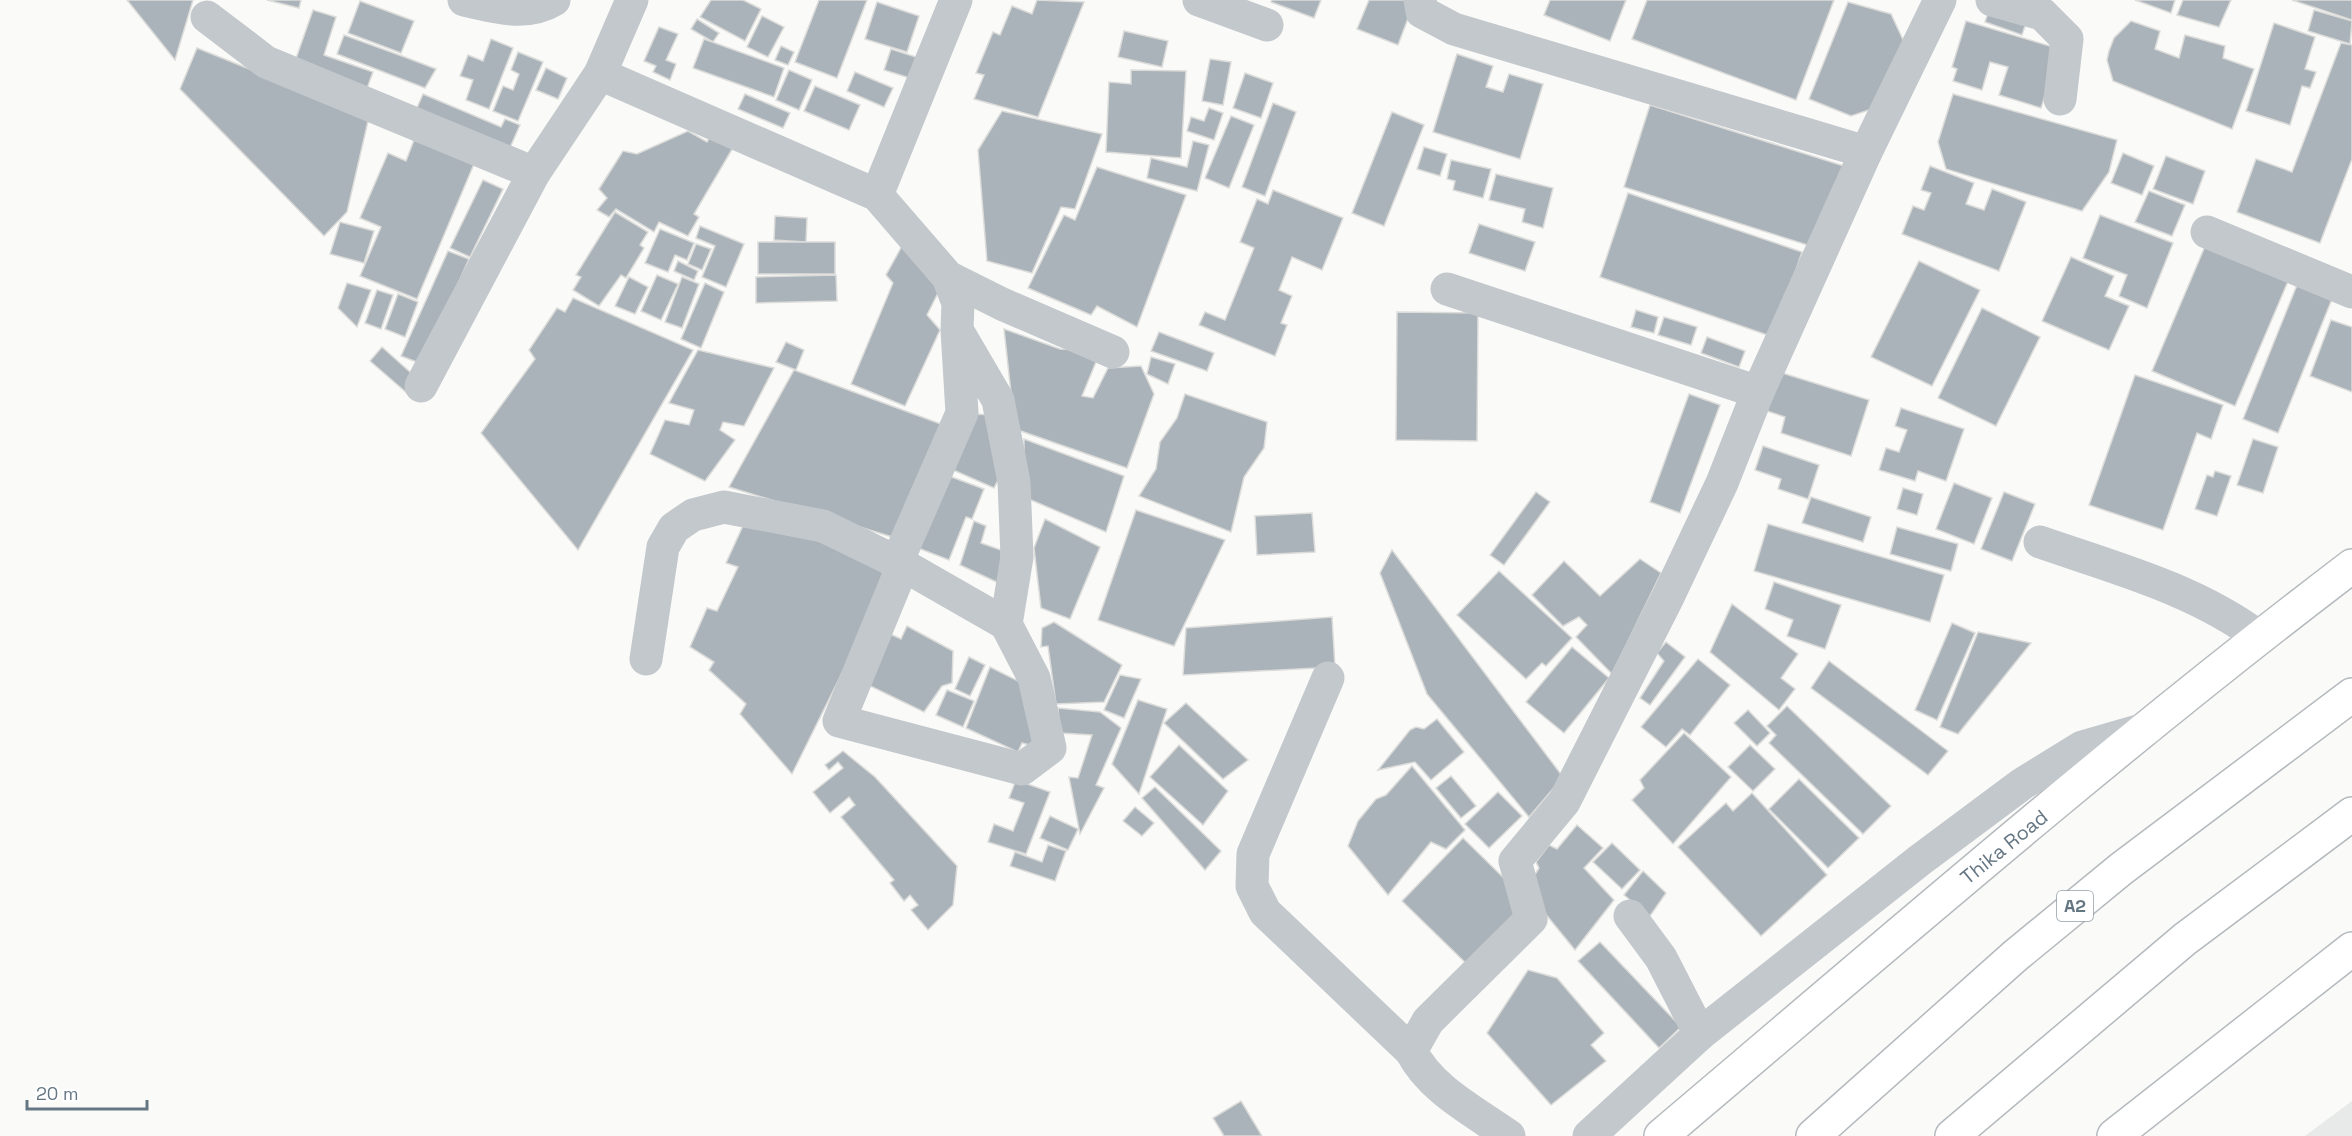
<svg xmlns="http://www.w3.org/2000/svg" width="2352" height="1136" font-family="'Space Grotesk',sans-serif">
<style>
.built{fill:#e8e9e9}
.building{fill:#aab3b9;stroke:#dcdcda;stroke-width:1.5}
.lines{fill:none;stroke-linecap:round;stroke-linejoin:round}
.major-casing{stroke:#b5babe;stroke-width:36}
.highway-casing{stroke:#b4b9bd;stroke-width:36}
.minor{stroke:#c3c8cc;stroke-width:33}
.major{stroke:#fff;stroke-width:33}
.highway{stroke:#fff;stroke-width:33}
.labels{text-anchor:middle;stroke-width:6;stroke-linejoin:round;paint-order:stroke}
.shield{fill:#fff;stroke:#939fa8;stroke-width:1.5}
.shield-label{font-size:18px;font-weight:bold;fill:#657683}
.street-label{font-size:20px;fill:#657683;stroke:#fff}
</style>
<rect width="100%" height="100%" fill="#fafaf8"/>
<polygon class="built" points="2352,1101 2352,1136 2305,1136"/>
<g class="building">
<polygon points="127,0 193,0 175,60"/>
<polygon points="267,0 301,0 299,8"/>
<polygon points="711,0 743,0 761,9 745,41 700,17"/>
<polygon points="819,0 867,0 837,78 795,62"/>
<polygon points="1037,0 1084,2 1038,117 974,99 984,75 976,73 993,32 1000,35 1012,6 1032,14"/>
<polygon points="1272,0 1321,0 1314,18 1271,2"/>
<polygon points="1369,0 1415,0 1398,45 1357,29"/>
<polygon points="1550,0 1626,0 1610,41 1544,15"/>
<polygon points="1647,0 1834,0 1796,100 1632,39"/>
<polygon points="2135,0 2175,0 2171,13"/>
<polygon points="2183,0 2231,0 2219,27 2177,15"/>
<polygon points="2292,0 2352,0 2352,20"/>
<polygon points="360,1 414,21 401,53 348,33"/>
<polygon points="877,2 919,16 907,52 865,39"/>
<polygon points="1848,2 1891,14 1905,44 1878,107 1851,116 1809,99"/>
<polygon points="1991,4 2028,17 2022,35 1985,22"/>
<polygon points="313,10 336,17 324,55 373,72 366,91 293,67"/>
<polygon points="2314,10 2352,21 2350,44 2308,31"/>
<polygon points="762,16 784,27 768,57 747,47"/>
<polygon points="697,19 719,33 713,42 691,29"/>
<polygon points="1966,21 2060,49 2041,108 1999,95 2008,67 1990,62 1982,90 1953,81 1957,69 1952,67"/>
<polygon points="2131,21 2160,31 2155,49 2179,58 2185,35 2225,46 2223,58 2254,69 2232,129 2113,81 2107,60 2109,51 2114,38"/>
<polygon points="2274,23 2315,37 2305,69 2316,72 2310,88 2302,86 2290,125 2246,111"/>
<polygon points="659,27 678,34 666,60 676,64 670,80 653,72 656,66 644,61"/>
<polygon points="1124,31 1168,41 1162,67 1118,57"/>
<polygon points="344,35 402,56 436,69 425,88 337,54"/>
<polygon points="491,39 513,48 489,109 466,100 473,80 460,76 468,55 483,61"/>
<polygon points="704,39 784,68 774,97 693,68"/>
<polygon points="2341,43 2352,45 2352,159 2320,243 2237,212 2256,159 2292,172"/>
<polygon points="781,46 794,52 788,65 775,60"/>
<polygon points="197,48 369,117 347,212 324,236 180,89"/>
<polygon points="891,49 919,58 913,79 884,70"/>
<polygon points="518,52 543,62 518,121 493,111 503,86 513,90 519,74 511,70"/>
<polygon points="1457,54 1493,66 1486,87 1503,92 1509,74 1543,84 1520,159 1433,132"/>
<polygon points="1210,59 1231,62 1223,105 1202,101"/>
<polygon points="546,68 567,78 558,99 536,90"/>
<polygon points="789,70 812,80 799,110 776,100"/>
<polygon points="1131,70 1186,71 1181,158 1106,152 1109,82 1131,84"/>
<polygon points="855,72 893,88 884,107 847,91"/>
<polygon points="1245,73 1273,83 1261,118 1233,108"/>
<polygon points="815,86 860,105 849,130 804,111"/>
<polygon points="423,94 501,127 505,119 520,125 509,150 416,110"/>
<polygon points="745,94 790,113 783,128 738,109"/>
<polygon points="1953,94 2117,140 2109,172 2082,211 1946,169 1938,142"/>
<polygon points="1273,103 1296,112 1265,196 1242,187"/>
<polygon points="1650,105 1844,166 1817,248 1624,187"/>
<polygon points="1209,108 1223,113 1214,140 1187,131 1191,117 1204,121"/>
<polygon points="1002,111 1102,134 1075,209 1061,207 1032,273 987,261 978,150"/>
<polygon points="1392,112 1424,125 1384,226 1352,213"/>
<polygon points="1231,116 1254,125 1229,188 1205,178"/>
<polygon points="688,131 707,142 712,134 734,146 694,214 699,217 688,236 659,222 654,232 616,209 609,217 597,210 607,198 599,189 623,151 637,154"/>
<polygon points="414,140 474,164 417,299 360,276 381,227 360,218 388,153 406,161"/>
<polygon points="1193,141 1209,145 1197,191 1147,178 1151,158 1187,167"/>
<polygon points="1424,147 1447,154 1440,176 1417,169"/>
<polygon points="2123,153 2154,166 2142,195 2111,183"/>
<polygon points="2166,156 2205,171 2193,204 2153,189"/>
<polygon points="1451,160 1491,169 1483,198 1453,190 1455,181 1447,179"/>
<polygon points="1930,166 1974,183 1966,204 1984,210 1992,189 2026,202 1999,271 1902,234 1913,206 1924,210 1931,193 1921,190"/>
<polygon points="1097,167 1186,195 1137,327 1097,306 1091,315 1028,288 1064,215 1075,220"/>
<polygon points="1496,174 1553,188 1543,228 1522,222 1525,209 1489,200"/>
<polygon points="483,180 503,189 470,257 450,248"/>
<polygon points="1273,190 1343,218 1322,270 1292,257 1279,290 1292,296 1281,323 1287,325 1275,356 1199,325 1205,312 1225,320 1254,248 1240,242 1257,199 1268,204"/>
<polygon points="2149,191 2185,205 2172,236 2135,222"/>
<polygon points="1628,193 1802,252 1773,337 1600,277"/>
<polygon points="615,212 648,232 640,245 644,248 626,278 621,275 599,306 573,290 581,277 576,275"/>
<polygon points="2100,215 2173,243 2147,308 2119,296 2127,275 2083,258"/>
<polygon points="775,216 807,218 806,242 774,240"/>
<polygon points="340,222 374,231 364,263 330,254"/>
<polygon points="1479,224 1535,242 1525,271 1469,253"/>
<polygon points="700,226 744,244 726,287 702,277 715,246 696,238"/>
<polygon points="660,229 694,243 687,260 675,255 668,272 645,263"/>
<rect x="758" y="242" width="77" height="32"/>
<polygon points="696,244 711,249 702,270 688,264"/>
<polygon points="2206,244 2289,279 2235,406 2152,371"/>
<polygon points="902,246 941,287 927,315 940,330 905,406 851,384 893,283 886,275"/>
<polygon points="448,251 469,259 422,364 401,356"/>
<polygon points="2071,257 2114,276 2105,296 2129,306 2109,350 2042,321"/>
<polygon points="678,261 698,271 694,280 674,271"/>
<polygon points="1919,261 1980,290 1932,386 1871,357"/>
<polygon points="657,275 678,284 661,320 641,311"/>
<polygon points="836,275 837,301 756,303 756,277"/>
<polygon points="629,277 648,287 635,314 615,306"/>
<polygon points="682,277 699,284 682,328 665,322"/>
<polygon points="347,283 371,290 357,327 338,308"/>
<polygon points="705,283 724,292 701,348 681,339"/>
<polygon points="2297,285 2332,299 2278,433 2243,419"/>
<polygon points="377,290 393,295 381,329 365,323"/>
<polygon points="398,294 418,302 405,337 385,329"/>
<polygon points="573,298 693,350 578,550 481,433 535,359 529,350 557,308 565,312"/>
<polygon points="1982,308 2040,337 1996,426 1938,398"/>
<polygon points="1636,310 1658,317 1654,333 1631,327"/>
<polygon points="1397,312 1478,313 1477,441 1396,440"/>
<polygon points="1664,317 1697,327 1691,345 1658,335"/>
<polygon points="2331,320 2352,327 2352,392 2310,376"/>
<polygon points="1004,329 1060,349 1083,350 1096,362 1082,396 1093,398 1108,368 1141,366 1154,394 1127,468 1015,429"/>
<polygon points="1159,332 1214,353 1207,371 1151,351"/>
<polygon points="1707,337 1745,351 1739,367 1701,353"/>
<polygon points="786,342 804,350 796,370 776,362"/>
<polygon points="382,347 420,381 408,394 370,361"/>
<polygon points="698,350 774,368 744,426 723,422 720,430 735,440 705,481 650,454 665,420 689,425 694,410 669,403"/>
<polygon points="1151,357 1175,364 1168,384 1147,374"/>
<polygon points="794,370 949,427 899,539 729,487"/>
<polygon points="1779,372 1869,400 1851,456 1781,433 1785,417 1767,411"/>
<polygon points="2135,375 2223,405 2211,439 2197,433 2163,530 2089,505"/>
<polygon points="1185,394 1267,422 1264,448 1244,477 1231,532 1139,496 1156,469 1160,442 1177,418"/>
<polygon points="1689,394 1720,405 1680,513 1650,502"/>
<polygon points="1901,408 1964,429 1946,481 1918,471 1915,481 1879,470 1886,448 1899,452 1907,430 1895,426"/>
<polygon points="972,414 995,415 1004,468 994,488 951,469"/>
<polygon points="1024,439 1124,476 1106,532 1024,497"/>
<polygon points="2253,439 2278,447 2263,493 2237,485"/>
<polygon points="1763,446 1819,465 1808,499 1778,489 1781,479 1755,470"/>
<polygon points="2215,471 2231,476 2217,516 2195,509 2207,475 2213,477"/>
<polygon points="941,473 984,489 972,519 966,517 949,560 913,546"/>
<polygon points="1954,483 1992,498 1974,544 1936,529"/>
<polygon points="1903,488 1923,494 1917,515 1897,509"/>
<polygon points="1536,492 1550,502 1504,565 1490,555"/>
<polygon points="2004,492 2035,504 2012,561 1981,549"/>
<polygon points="1811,497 1871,517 1863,542 1802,523"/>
<polygon points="1136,510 1225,540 1174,646 1098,620"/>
<polygon points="1312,513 1315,552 1257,555 1255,516"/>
<polygon points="747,517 819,537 893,570 792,774 740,714 746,704 709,670 714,662 690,647 707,608 717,611 738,567 726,563"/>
<polygon points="1045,519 1100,547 1070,619 1041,608 1034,548"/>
<polygon points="974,521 986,526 981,543 1001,550 1003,585 960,565"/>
<polygon points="1768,524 1944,575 1930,622 1754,571"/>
<polygon points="1897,527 1958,544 1951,571 1890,554"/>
<polygon points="1392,550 1563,777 1529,817 1427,694 1380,573"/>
<polygon points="1640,559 1661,573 1612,674 1576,637 1587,625 1579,617 1563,626 1532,595 1564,561 1600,596"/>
<polygon points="1499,571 1572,638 1546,666 1542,663 1526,679 1457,615"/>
<polygon points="1774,582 1841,605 1825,649 1787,636 1793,620 1765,609"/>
<polygon points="1732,604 1798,654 1781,678 1795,689 1779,710 1710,652"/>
<polygon points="1332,617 1335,667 1183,675 1186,628"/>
<polygon points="1054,622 1122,665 1104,702 1056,704 1048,646 1041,647 1042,628"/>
<polygon points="1952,623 1975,633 1937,720 1915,710"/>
<polygon points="907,626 953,651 952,683 942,686 924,712 864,683 886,632 901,639"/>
<polygon points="1978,632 2031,643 1958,734 1940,727"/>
<polygon points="1666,642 1685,657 1650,705 1640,698 1664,661 1657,653"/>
<polygon points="1572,647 1609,678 1564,733 1526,702"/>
<polygon points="969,657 985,665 970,696 955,689"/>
<polygon points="1698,659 1730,685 1690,735 1682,729 1666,747 1641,727"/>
<polygon points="1829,661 1948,751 1928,775 1811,688"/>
<polygon points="990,667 1024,684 1037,747 1022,743 1018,752 966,728"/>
<polygon points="1120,675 1141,679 1124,718 1104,710"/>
<polygon points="947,690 974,701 963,727 936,715"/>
<polygon points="1138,700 1167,709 1139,794 1112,764"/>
<polygon points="1186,703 1248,760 1223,779 1164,723"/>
<polygon points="1787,706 1891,806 1863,834 1769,743 1776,735 1767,726"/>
<polygon points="1058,708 1100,712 1121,728 1096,785 1104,788 1080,834 1069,777 1078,778 1092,735 1060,733"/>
<polygon points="1748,710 1770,733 1757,746 1734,723"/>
<polygon points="1437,719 1464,752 1431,780 1415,762 1378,770 1410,730 1416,727 1424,729"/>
<polygon points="1684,733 1731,777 1673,844 1632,800 1644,788 1640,780"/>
<polygon points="1179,745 1228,791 1203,825 1150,777"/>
<polygon points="1750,745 1775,769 1753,791 1728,767"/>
<polygon points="843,751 875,777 957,866 953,905 928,930 911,910 918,905 910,895 904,901 890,883 894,880 841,817 855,805 849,797 830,813 813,792 843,768 838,762 829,770 825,765"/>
<polygon points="1412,766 1465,830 1446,849 1431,842 1388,895 1348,846 1358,821 1376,799 1386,795"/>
<polygon points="1451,776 1476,806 1461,818 1436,788"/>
<polygon points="1799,779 1859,838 1828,868 1769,809"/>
<polygon points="1016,780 1050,792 1026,854 988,842 994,824 1013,831 1024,803 1009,798"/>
<polygon points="1155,787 1221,851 1205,870 1142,798"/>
<polygon points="1498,792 1522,816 1489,848 1465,824"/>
<polygon points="1752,793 1827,875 1761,936 1678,847 1726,803 1733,811"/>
<polygon points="1135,807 1154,823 1142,836 1123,821"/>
<polygon points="1050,816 1078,829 1068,850 1040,838"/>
<polygon points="1577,825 1603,848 1584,868 1614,900 1575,950 1526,890 1539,868 1536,862 1549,845 1557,849"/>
<polygon points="1463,838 1515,889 1517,930 1475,972 1402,901"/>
<polygon points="1612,843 1640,870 1622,889 1593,862"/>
<polygon points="1048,845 1066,851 1055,881 1010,866 1015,852 1042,862"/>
<polygon points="1643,871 1666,893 1650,916 1624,895"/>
<polygon points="1600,942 1681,1027 1659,1048 1578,961"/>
<polygon points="1528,970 1557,978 1604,1033 1591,1045 1606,1061 1551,1105 1487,1033"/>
<polygon points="1241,1101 1262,1136 1224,1136 1213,1118"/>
</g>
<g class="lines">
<g class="major-casing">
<g id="major">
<path d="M1661 1136C1889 943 2114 747 2352 566"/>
<polyline points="2114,1136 2352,949"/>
</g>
</g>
<g class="highway-casing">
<g id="highway">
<polyline points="1813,1136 2015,956 2121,869 2352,695"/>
<polyline points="1952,1136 2185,939 2352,814"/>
</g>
</g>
<g class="minor">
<path d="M464 0C495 7 526 17 554 0"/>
<polyline points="1199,0 1267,25"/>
<polyline points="1420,0 1422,12 1454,29 1866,152"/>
<polyline points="1992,0 2042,14 2067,39 2060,99"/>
<polyline points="207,17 266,62 534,173"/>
<polyline points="600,74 877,195 948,277 958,303 957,330 998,400 1014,482 1017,557 1006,624 1034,678 1050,748 1022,769 839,721 903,565 901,553 962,413 957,330"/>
<polyline points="877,195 956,0"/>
<polyline points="2207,232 2352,292"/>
<polyline points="948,277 1002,304 1113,352"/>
<polyline points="1447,289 1758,392"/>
<polyline points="421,386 534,173 600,74 632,0"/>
<path d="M2040 542C2115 568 2195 589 2259 637"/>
<polyline points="646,659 663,547 674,528 693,515 724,507 823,526 903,565 1006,624"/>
<polyline points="1328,678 1253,854 1252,886 1265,912 1411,1051"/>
<polyline points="1700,1034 1920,860 2022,784 2082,747 2148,728"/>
<path d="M1509 1136C1474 1111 1431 1090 1411 1051L1428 1021 1531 919 1515 861 1564 802 1668 597 1722 483 1758 392 1866 152 1940 0"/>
<polyline points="1589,1136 1700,1034 1661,958 1630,916"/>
</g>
<use href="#major" class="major"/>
<use href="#highway" class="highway"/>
</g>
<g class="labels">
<rect class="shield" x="2057" y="891" width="36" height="30" rx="4.5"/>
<g class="shield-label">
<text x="2075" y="912">A2</text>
</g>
<g class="street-label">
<text transform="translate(2004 847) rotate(-39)" y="7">Thika Road</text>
</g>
</g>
<path d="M27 1100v9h120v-9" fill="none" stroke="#657683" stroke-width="3"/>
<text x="36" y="1100" font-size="18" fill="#657683" stroke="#ffffff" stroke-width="4.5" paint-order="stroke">20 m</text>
</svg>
